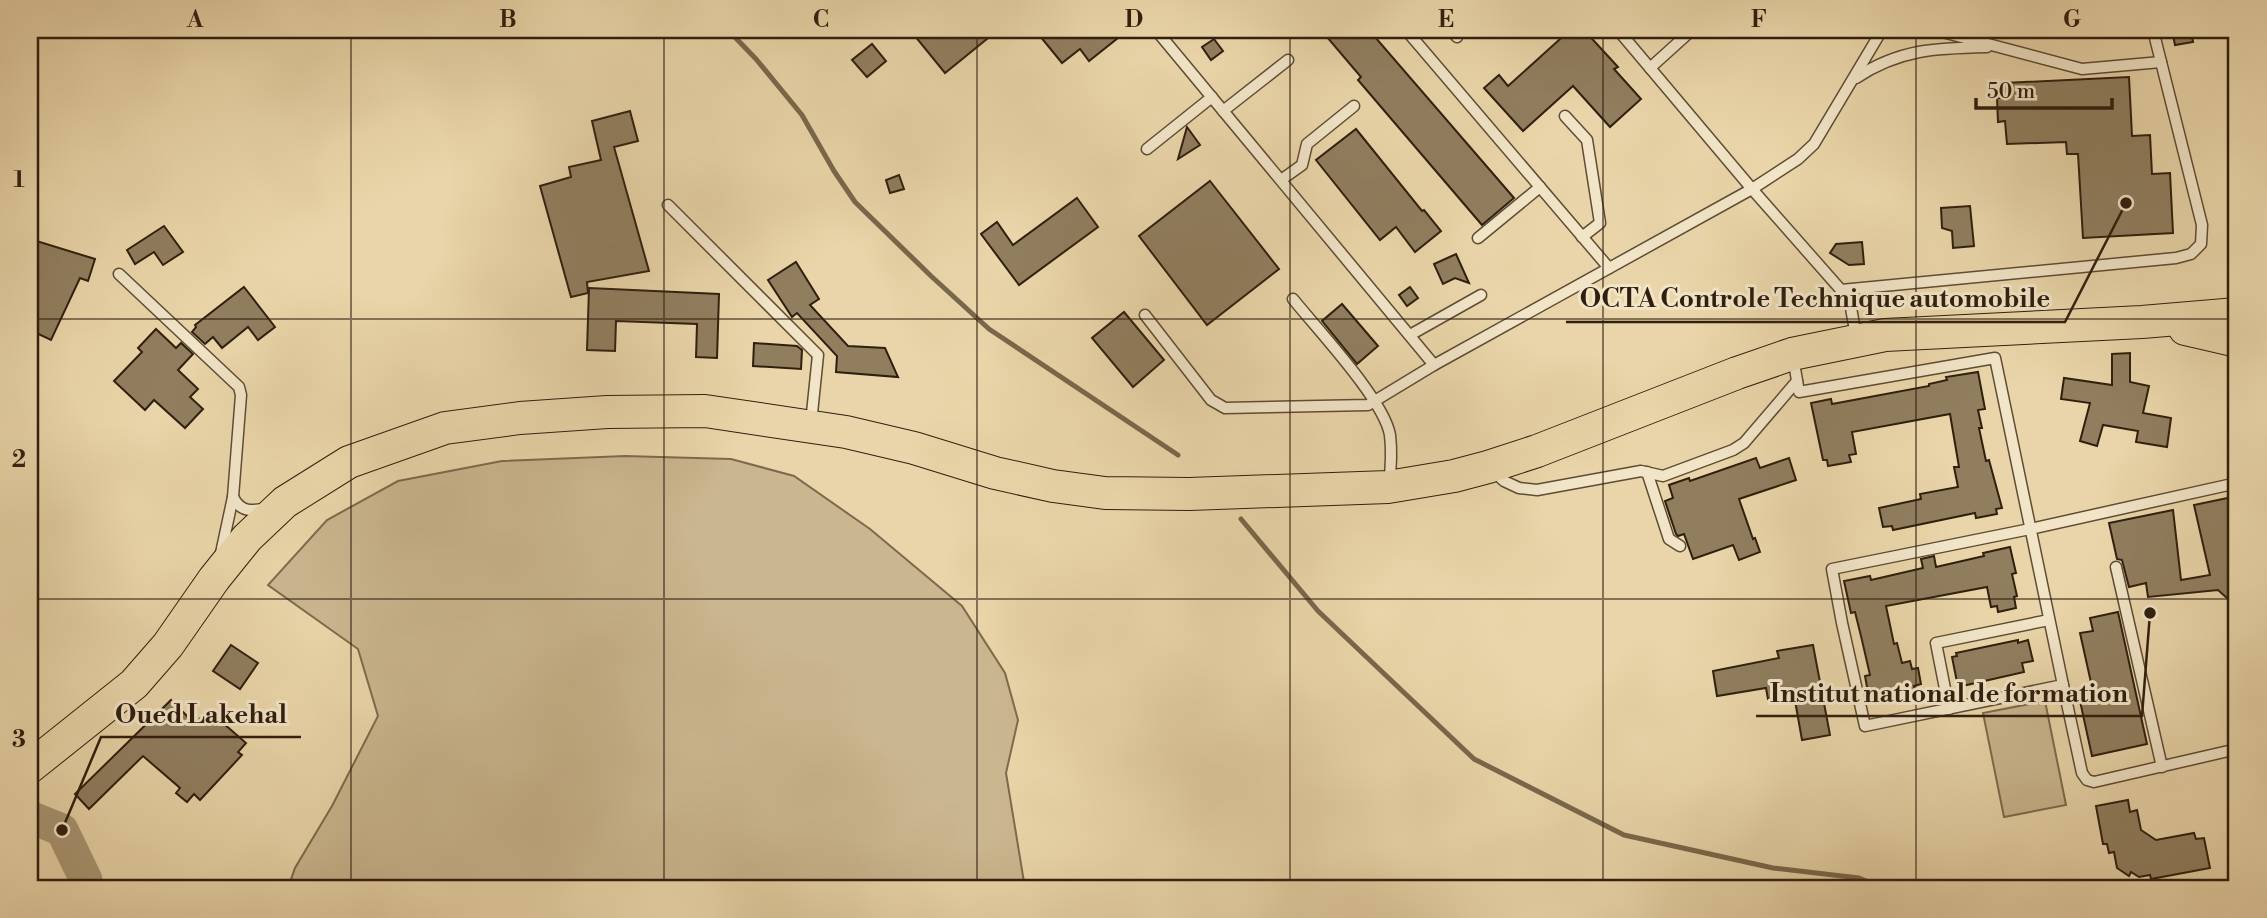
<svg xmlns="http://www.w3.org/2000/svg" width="2267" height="918" font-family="'Libre Bodoni',serif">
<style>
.green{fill:#cab68f;stroke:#7d6a4e;stroke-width:2}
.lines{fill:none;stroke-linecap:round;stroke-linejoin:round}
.stream{stroke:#79674b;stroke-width:5}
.river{stroke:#aa9774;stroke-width:33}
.building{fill:#907e5f;stroke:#301f0e;stroke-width:2}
.lane-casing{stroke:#5e4c35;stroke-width:13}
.primary-casing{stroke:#301f0e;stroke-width:34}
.lane{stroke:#f1e4c7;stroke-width:10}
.primary{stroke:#e9d5a9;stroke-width:32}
.grid{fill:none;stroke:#301f0e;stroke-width:2;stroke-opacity:0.55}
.leader{fill:none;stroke:#301f0e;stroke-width:2.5}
.callout-dot{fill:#301f0e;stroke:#f1e4c7;stroke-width:2.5}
.callout-label{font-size:26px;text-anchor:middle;font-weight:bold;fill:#301f0e;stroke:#f1e4c7;stroke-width:6;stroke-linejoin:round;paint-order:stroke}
.neatline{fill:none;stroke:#301f0e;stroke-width:2.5}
.grid-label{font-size:23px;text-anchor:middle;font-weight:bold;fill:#301f0e}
</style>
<rect width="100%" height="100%" fill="#e9d5a9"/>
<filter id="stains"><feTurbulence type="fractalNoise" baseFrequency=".00286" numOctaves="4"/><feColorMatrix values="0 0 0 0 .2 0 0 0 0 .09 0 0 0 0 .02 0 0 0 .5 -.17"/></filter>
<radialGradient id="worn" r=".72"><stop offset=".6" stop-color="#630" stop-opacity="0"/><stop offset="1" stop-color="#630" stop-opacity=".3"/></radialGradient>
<g class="green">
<polygon points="625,456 731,459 794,476 870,529 962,606 1005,673 1018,720 1006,773 1025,888 288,888 295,868 332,806 378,716 358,649 268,585 327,520 398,481 502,461"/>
<polygon points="2045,701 2066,805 2004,817 1983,713"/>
</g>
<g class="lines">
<g class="stream">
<polyline points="728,30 756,59 802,115 834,171 855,202 931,276 989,329 1178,455"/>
<polyline points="1241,519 1318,611 1474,759 1624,835 1773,868 1859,878 1882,888"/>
</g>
<polyline class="river" points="30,817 62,830 86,880 86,888"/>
</g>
<g class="building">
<polygon points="910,30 998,30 945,73"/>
<polygon points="1035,30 1128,30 1089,61 1080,49 1062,63"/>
<polygon points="1321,30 1369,30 1514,198 1482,225 1358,80 1361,77"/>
<polygon points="1570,30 1584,30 1618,67 1614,69 1641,99 1610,127 1573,86 1523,131 1484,88 1499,75 1508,86"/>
<polygon points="2172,30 2191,30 2193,42 2175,45"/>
<polygon points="1214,39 1223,51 1211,60 1202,47"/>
<polygon points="872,44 886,61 867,77 852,60"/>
<polygon points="2129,77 2132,136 2150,135 2152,174 2170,173 2173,233 2083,238 2078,154 2067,154 2066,142 2007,144 2005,121 1998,122 1997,98 2004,98 2004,83"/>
<polygon points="630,111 638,141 614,147 649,271 587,282 588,293 571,297 540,186 571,177 569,167 601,160 592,121"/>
<polygon points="1187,127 1200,145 1178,159"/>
<polygon points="1356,129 1422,211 1424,210 1441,231 1415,252 1396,227 1380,240 1316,160"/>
<polygon points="899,175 904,189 890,193 886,180"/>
<polygon points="1210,181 1279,269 1207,325 1139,236"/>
<polygon points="1077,198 1098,227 1019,285 981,234 997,222 1013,245"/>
<polygon points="1970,206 1974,246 1953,248 1952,231 1942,228 1941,208"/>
<polygon points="164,226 183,252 163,265 154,252 135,264 127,250"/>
<polygon points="30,239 95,259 88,281 80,278 51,340 30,330"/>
<polygon points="1862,242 1864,264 1849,265 1830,253 1836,244"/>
<polygon points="1456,254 1469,283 1455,278 1443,284 1434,264"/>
<polygon points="796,262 819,299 810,305 848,346 885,348 898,377 836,372 837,356 797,313 792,317 768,280"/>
<polygon points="244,287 275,327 258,340 248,327 222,348 213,337 205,344 192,332 196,327 195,325"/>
<polygon points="1410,287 1418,298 1407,306 1399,295"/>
<polygon points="589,288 719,294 717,358 696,357 697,324 616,321 615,351 587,350"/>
<polygon points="1342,304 1378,346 1357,364 1322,321"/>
<polygon points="1124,312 1164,360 1133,387 1092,338"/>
<polygon points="156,329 176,348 181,343 193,354 178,370 198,389 190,397 203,409 185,428 154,400 145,410 114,381 142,352 138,348"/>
<polygon points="754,343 797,346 802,350 801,369 753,366"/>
<polygon points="2130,353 2130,382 2149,386 2143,413 2171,418 2167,447 2136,442 2138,431 2103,425 2097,446 2080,441 2090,403 2061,399 2064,378 2112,385 2112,354"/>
<polygon points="1978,372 1985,409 1978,410 1982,428 1979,428 1986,461 1989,460 2002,508 1996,509 1997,514 1976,518 1975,513 1893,530 1892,526 1883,527 1879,508 1921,499 1920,494 1958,487 1954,467 1959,467 1950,414 1852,432 1856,454 1849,455 1851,462 1828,466 1827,460 1823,460 1811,403 1831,399 1832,404 1929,386 1929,384 1947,380 1946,377"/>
<polygon points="1756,458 1760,468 1789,458 1796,480 1739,499 1753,539 1755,538 1760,552 1739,560 1733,545 1693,559 1684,534 1678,536 1676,534 1665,501 1673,498 1669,485 1689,478 1690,481"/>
<polygon points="2237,496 2237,607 2218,590 2148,597 2146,583 2129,587 2122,560 2117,559 2109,523 2173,510 2181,580 2210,575 2194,505"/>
<polygon points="2010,547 2016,573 2012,574 2017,596 2014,597 2016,608 1998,612 1997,606 1991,607 1987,587 1886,606 1894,644 1897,643 1902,663 1910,661 1912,669 1918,668 1921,684 1914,686 1915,690 1898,694 1899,699 1878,703 1877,696 1869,698 1865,676 1870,675 1861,636 1855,612 1851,613 1844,581 1870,576 1871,580 1923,568 1921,559 1934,556 1936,567 1984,556 1983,553"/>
<polygon points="2118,612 2147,744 2092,756 2078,692 2092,687 2080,633 2093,631 2090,618"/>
<polygon points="2018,640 2018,643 2028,640 2033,661 2022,663 2024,672 1958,687 1952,657 1957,656 1956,653"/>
<polygon points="231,645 258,663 240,689 213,671"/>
<polygon points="1813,645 1830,735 1802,740 1794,695 1768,699 1766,688 1717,696 1713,671 1779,658 1777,651"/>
<polygon points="171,700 195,724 208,710 246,743 238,752 242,755 200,800 194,794 187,802 176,793 180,788 143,756 89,809 75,794"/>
<polygon points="2128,800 2130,812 2137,810 2141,830 2156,840 2194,833 2196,839 2204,838 2210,868 2151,879 2150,875 2139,877 2131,872 2129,876 2117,868 2114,852 2109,853 2107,844 2103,844 2096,806"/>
</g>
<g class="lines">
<g class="lane-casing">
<g id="lane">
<polyline points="1156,30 1434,365"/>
<polyline points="1406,30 1609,268"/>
<polyline points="1451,30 1457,37"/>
<polyline points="1618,30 1752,189 1841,290 1851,308 1856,336"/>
<polyline points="1935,30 2082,69 2161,62"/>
<polyline points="1650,68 1692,30"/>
<path d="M1856 78C1899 49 1937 48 1987 47"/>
<polyline points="1223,111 1288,60"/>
<polyline points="1565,116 1587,140 1600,223 1582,237"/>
<polyline points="1147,149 1212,97"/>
<polyline points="1281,180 1302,165 1307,144 1354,106"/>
<polyline points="668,205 818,355 811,423"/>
<polyline points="1478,238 1540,187"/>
<polyline points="119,274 239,387 241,395 233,497 221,553"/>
<polyline points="1841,290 2176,258 2191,254 2201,244 2202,225 2153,30"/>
<path d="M1293 299C1318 330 1384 400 1390 435 1392 452 1391 468 1389 484"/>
<polyline points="1145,315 1211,400 1225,408 1368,405 1434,365 1752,189 1798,159 1814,144 1882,30"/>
<polyline points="1410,335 1481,295"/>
<polyline points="1793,357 1799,392 1995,358 2063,685 1865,726 1842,623 1832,569 2030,529 2237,483"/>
<polyline points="1493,471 1504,481 1519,488 1537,490 1641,471 1663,476 1733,450 1744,443 1797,381"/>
<polyline points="1647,472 1669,539 1680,546"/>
<path d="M233 497C241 513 252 511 267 508"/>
<polyline points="2116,567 2162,767"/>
<polyline points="2063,685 2082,773 2087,780 2094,782 2237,749"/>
<polyline points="1949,709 1936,643 2049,620"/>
</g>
</g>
<g class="primary-casing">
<g id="primary">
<polyline points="2185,329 2237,341"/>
<polyline points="30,767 134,684 168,645 214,579 247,538 285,502 349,462 445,428 520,418 607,412 705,411 846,432 914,448 995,473 1053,486 1105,493 1189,494 1388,487 1454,476 1488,467 1537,451 1737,373 1792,354 1885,335 2142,322 2237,314"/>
</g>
</g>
<use href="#lane" class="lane"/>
<use href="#primary" class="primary"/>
</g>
<path class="grid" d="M351 30V888M664 30V888M977 30V888M1290 30V888M1603 30V888M1916 30V888M30 319H2237M30 599H2237"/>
<path class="leader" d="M2126 203L2065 322H1566M2150 613L2142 716H1756M62 830L101 737H301"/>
<g class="callout-dot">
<circle cx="2126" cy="203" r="7"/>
<circle cx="2150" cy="613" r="7"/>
<circle cx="62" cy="830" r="7"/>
</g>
<g class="callout-label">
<text x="1815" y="307">OCTA Controle Technique automobile</text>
<text x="1949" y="702">Institut national de formation</text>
<text x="201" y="723">Oued Lakehal</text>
</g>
<rect width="2267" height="918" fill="none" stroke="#e9d5a9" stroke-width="77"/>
<path d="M1976 98v10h136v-10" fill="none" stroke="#301f0e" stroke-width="3.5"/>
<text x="1987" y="98" font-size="21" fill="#301f0e" stroke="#f1e4c7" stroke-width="5" paint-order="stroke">50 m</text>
<rect x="38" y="38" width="2190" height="842" class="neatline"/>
<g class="grid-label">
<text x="195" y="27">A</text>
<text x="508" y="27">B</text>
<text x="821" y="27">C</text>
<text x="1134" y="27">D</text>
<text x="1446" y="27">E</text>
<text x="1759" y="27">F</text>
<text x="2072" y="27">G</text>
<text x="19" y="187">1</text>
<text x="19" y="467">2</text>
<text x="19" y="747">3</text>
</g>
<rect width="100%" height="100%" filter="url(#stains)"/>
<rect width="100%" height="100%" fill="url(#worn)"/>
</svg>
